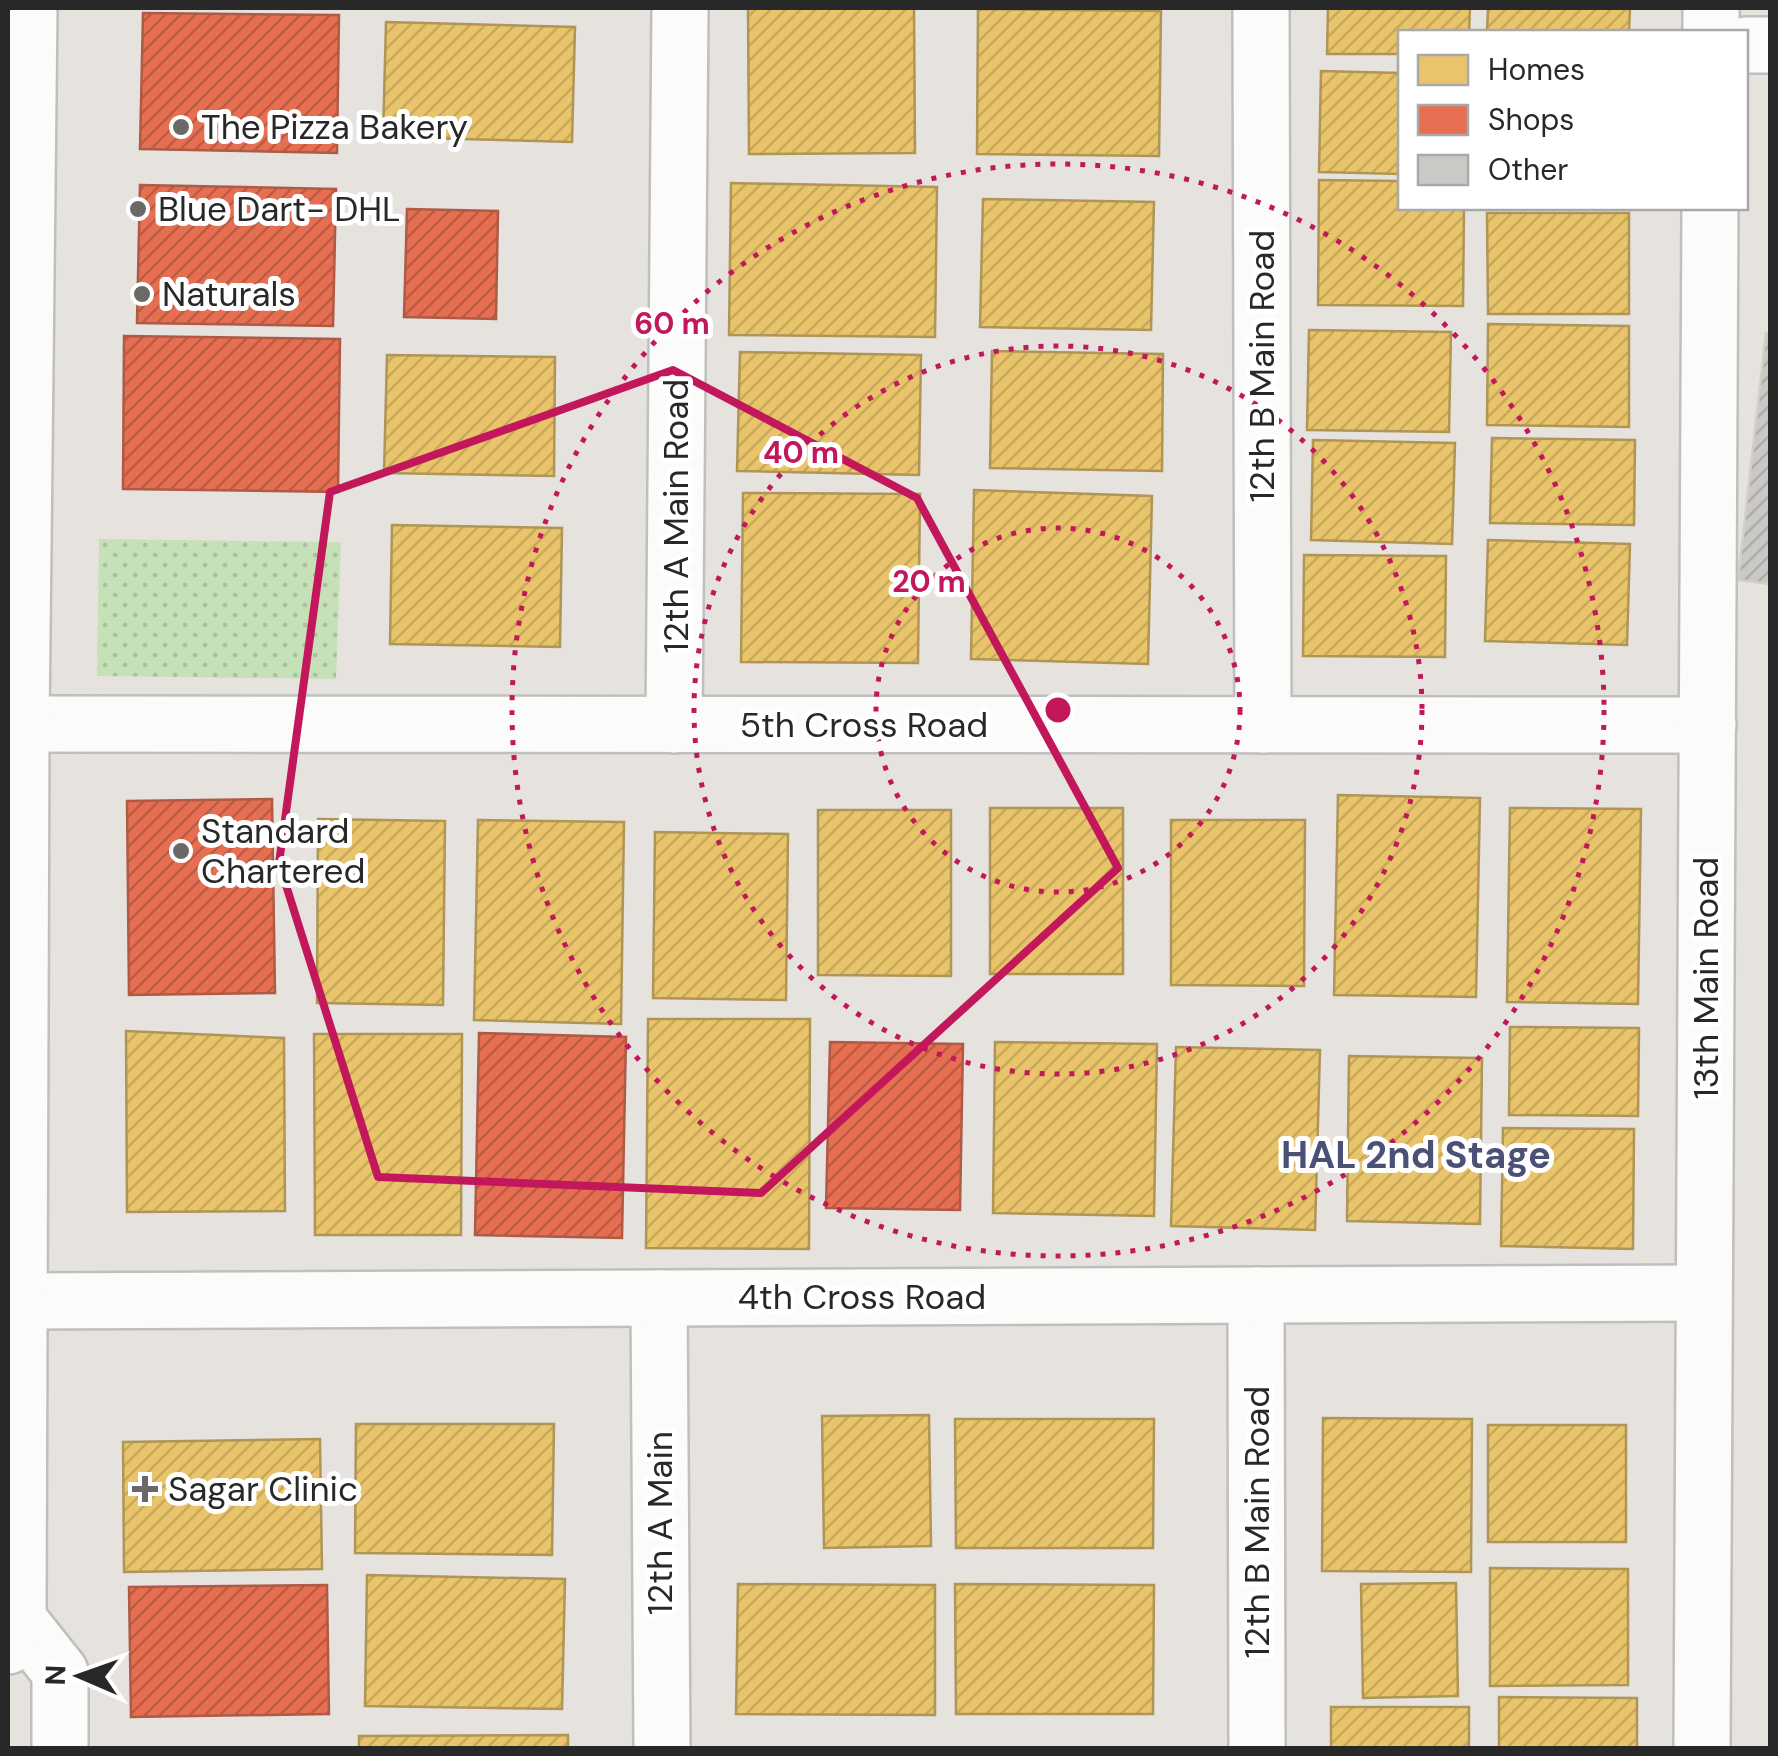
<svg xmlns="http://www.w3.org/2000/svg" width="1778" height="1756" font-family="'DM Sans',sans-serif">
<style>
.grass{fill:url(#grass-dots)}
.homes{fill:url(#homes-hatch);stroke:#af9556;stroke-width:2.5}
.shops{fill:url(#shops-hatch);stroke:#ae5a45;stroke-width:2.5}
.building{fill:url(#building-hatch);stroke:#d1cfca;stroke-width:2.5}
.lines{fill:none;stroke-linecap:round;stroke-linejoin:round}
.minor-casing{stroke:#c0bfbf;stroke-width:60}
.tertiary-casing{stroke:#c0bfbf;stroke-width:60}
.minor{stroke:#fbfbfa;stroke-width:55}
.tertiary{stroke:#fbfbfa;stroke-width:55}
.marked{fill:none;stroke:#c2185b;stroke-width:8;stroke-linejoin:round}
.ring{fill:none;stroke:#c2185b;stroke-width:5;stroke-dasharray:5 10}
.poi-dot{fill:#6a6968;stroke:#fff;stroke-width:4}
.labels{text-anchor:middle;stroke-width:10;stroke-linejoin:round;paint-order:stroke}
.poi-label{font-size:35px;fill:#282828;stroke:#fff;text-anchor:start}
.street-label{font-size:35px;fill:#282828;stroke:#fff}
.neighbourhood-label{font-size:38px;font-weight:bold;fill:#4b5076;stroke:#fff}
.centre{fill:#c2185b;stroke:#fff;stroke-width:5}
.ring-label{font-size:30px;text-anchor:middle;font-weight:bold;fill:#c2185b;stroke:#fff;stroke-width:10;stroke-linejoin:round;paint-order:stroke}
</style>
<defs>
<pattern id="grass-dots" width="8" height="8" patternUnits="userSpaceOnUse" patternTransform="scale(2.5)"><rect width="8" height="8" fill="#c6e0b8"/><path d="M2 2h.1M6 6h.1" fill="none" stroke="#aac09e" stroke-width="1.8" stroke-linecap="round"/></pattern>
<pattern id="homes-hatch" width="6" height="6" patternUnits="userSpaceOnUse" patternTransform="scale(2.5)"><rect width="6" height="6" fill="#e9c46a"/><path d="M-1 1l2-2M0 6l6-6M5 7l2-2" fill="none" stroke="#c8a85c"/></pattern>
<pattern id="shops-hatch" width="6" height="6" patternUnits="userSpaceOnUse" patternTransform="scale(2.5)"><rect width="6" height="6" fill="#e76f51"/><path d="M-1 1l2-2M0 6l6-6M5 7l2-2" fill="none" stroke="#bb5b43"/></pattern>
<pattern id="building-hatch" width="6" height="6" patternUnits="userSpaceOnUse" patternTransform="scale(2.5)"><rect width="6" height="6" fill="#cbc9c5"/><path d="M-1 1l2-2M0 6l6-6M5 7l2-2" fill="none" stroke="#aeada9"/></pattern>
</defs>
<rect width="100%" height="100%" fill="#e6e3de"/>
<polygon class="grass" points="99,539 341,542 336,679 97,676"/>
<g class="homes">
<polygon points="748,8 914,8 915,153 749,154"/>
<polygon points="1328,8 1470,8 1469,32 1400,32 1400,54 1327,54"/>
<polygon points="1488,8 1630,8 1629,32 1487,32"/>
<polygon points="978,9 1161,11 1159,156 977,154"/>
<polygon points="386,22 575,27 572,142 383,137"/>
<polygon points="1321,71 1400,73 1400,174 1319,172"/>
<polygon points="1319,180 1400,181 1400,208 1464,208 1463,306 1318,305"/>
<polygon points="731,183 937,187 935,337 729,335"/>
<polygon points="983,199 1154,202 1151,330 980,327"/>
<polygon points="1487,213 1629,213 1629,314 1488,314"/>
<polygon points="1488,324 1629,326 1629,427 1487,425"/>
<polygon points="1309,330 1451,332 1449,432 1307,430"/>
<polygon points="992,351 1163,354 1162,471 990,468"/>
<polygon points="740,352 921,355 919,475 737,471"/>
<polygon points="387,355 555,357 554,476 384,473"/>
<polygon points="1492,438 1635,440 1634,525 1490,523"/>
<polygon points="1313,440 1455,443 1452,544 1311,540"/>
<polygon points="974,490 1152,496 1148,664 971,659"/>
<polygon points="743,493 920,494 918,663 741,662"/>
<polygon points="392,525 562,528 560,647 390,644"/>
<polygon points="1488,540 1630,544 1627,645 1485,641"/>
<polygon points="1304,555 1446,556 1445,657 1303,656"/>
<polygon points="1338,795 1480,798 1476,997 1334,995"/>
<rect x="990" y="808" width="133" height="166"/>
<polygon points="1510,808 1641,809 1638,1004 1507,1002"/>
<polygon points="818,810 951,810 951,976 818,975"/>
<polygon points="318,819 445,821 443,1005 317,1003"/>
<polygon points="478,820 624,822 621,1024 474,1020"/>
<polygon points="1171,820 1305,820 1304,986 1171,985"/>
<polygon points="655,832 788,834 786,1000 653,998"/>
<polygon points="648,1019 810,1019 809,1249 646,1248"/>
<polygon points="1510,1027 1639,1028 1638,1116 1509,1115"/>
<polygon points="126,1031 284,1038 285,1211 127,1212"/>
<polygon points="314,1034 462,1034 461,1235 315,1235"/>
<polygon points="995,1042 1157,1044 1154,1216 993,1213"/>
<polygon points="1176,1047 1320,1050 1315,1230 1171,1226"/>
<polygon points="1349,1056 1482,1058 1480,1224 1347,1221"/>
<polygon points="1503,1128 1634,1129 1633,1249 1501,1246"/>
<polygon points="929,1415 931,1546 824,1548 822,1416"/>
<polygon points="1323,1418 1472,1419 1471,1572 1322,1571"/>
<polygon points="955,1419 1154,1419 1153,1548 956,1548"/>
<polygon points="356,1424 554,1424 552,1555 355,1553"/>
<rect x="1488" y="1425" width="138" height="117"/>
<polygon points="320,1439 322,1569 124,1572 123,1442"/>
<polygon points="1490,1568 1628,1569 1628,1685 1490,1686"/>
<polygon points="367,1575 565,1579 562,1709 365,1706"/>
<polygon points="1456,1583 1458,1696 1363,1698 1361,1584"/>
<polygon points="738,1584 935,1585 935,1715 736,1714"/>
<polygon points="955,1584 1154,1585 1153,1714 956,1714"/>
<polygon points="1499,1697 1637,1698 1637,1748 1499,1748"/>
<rect x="1331" y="1707" width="138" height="41"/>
<polygon points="568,1735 568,1748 359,1748 359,1736"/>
</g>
<g class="shops">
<polygon points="143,13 339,15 337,153 140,149"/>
<polygon points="140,185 336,189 333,326 137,323"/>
<polygon points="407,209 498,211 496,319 404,317"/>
<polygon points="124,336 340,339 338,492 123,489"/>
<polygon points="272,799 275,993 129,995 127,801"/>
<polygon points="479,1033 626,1037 622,1238 475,1235"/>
<polygon points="830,1042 963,1044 960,1210 826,1208"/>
<polygon points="327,1585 329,1714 131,1717 129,1587"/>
</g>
<polygon class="building" points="1766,333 1770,334 1770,584 1738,580"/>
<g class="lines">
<g class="minor-casing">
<g id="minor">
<polyline points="1261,8 1263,725"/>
<polyline points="1746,45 1770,45"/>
<polyline points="21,724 1708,725"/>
<polyline points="674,725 680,8"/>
<polyline points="1256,1295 1257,1748"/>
<polyline points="659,1298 662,1748"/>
<polyline points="20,1301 1704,1293"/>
</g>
</g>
<g class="tertiary-casing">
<g id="tertiary">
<polyline points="1711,32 1711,8"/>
<polyline points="18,1619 60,1672 60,1748"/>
<polyline points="8,1646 18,1619 21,724 29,8"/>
<polyline points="1702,1748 1710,208"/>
</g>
</g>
<use href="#minor" class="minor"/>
<use href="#tertiary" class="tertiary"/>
</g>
<path class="marked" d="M673 370 917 498 1118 868 761 1193 378 1177 279 863 330 492Z"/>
<g class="ring">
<circle cx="1058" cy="710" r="182"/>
<circle cx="1058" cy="710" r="364"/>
<circle cx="1058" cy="710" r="546"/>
</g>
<g class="poi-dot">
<circle cx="181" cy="127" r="10"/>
<circle cx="138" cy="209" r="10"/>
<circle cx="142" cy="294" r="10"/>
<circle cx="181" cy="851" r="10"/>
<path d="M140 1474h10v10h10v10h-10v10h-10v-10h-10v-10h10z"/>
</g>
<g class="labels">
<g class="poi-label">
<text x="201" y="139">The Pizza Bakery</text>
<text x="158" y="221">Blue Dart- DHL</text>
<text x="162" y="306">Naturals</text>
<text x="201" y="843">Standard<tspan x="201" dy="40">Chartered</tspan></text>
<text x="168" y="1501">Sagar Clinic</text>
</g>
<g class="street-label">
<text transform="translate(1262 366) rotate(-90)" y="12">12th B Main Road</text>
<text transform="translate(676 516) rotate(-90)" y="12">12th A Main Road</text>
<text x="864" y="737">5th Cross Road</text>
<text transform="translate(1706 978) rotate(-90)" y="12">13th Main Road</text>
<text x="862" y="1309">4th Cross Road</text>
<text transform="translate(1257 1522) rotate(-90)" y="12">12th B Main Road</text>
<text transform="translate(660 1523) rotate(-90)" y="12">12th A Main</text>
</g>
<g class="neighbourhood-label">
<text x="1416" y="1168">HAL 2nd Stage</text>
</g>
</g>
<circle cx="1058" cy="710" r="15" class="centre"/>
<g class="ring-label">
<text x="672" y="334">60 m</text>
<text x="801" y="463">40 m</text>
<text x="929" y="592">20 m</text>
</g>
<rect width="1778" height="1756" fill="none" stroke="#282828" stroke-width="20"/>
<rect x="1398" y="30" width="350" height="180" fill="#ffffff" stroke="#a9a9a9" stroke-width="2.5"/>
<rect x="1418" y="55" width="50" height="30" fill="#e9c46a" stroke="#a9a9a9" stroke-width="2.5"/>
<text x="1488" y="80" font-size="30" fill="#282828">Homes</text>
<rect x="1418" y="105" width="50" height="30" fill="#e76f51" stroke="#a9a9a9" stroke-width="2.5"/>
<text x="1488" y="130" font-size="30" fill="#282828">Shops</text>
<rect x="1418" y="155" width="50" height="30" fill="#cbc9c5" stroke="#a9a9a9" stroke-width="2.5"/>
<text x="1488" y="180" font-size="30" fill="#282828">Other</text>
<g transform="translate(80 1676) rotate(272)" stroke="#ffffff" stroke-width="8" paint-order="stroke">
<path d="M0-8L18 38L0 25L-18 38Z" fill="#282828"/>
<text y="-15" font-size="28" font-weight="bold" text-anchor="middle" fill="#282828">N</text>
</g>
</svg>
